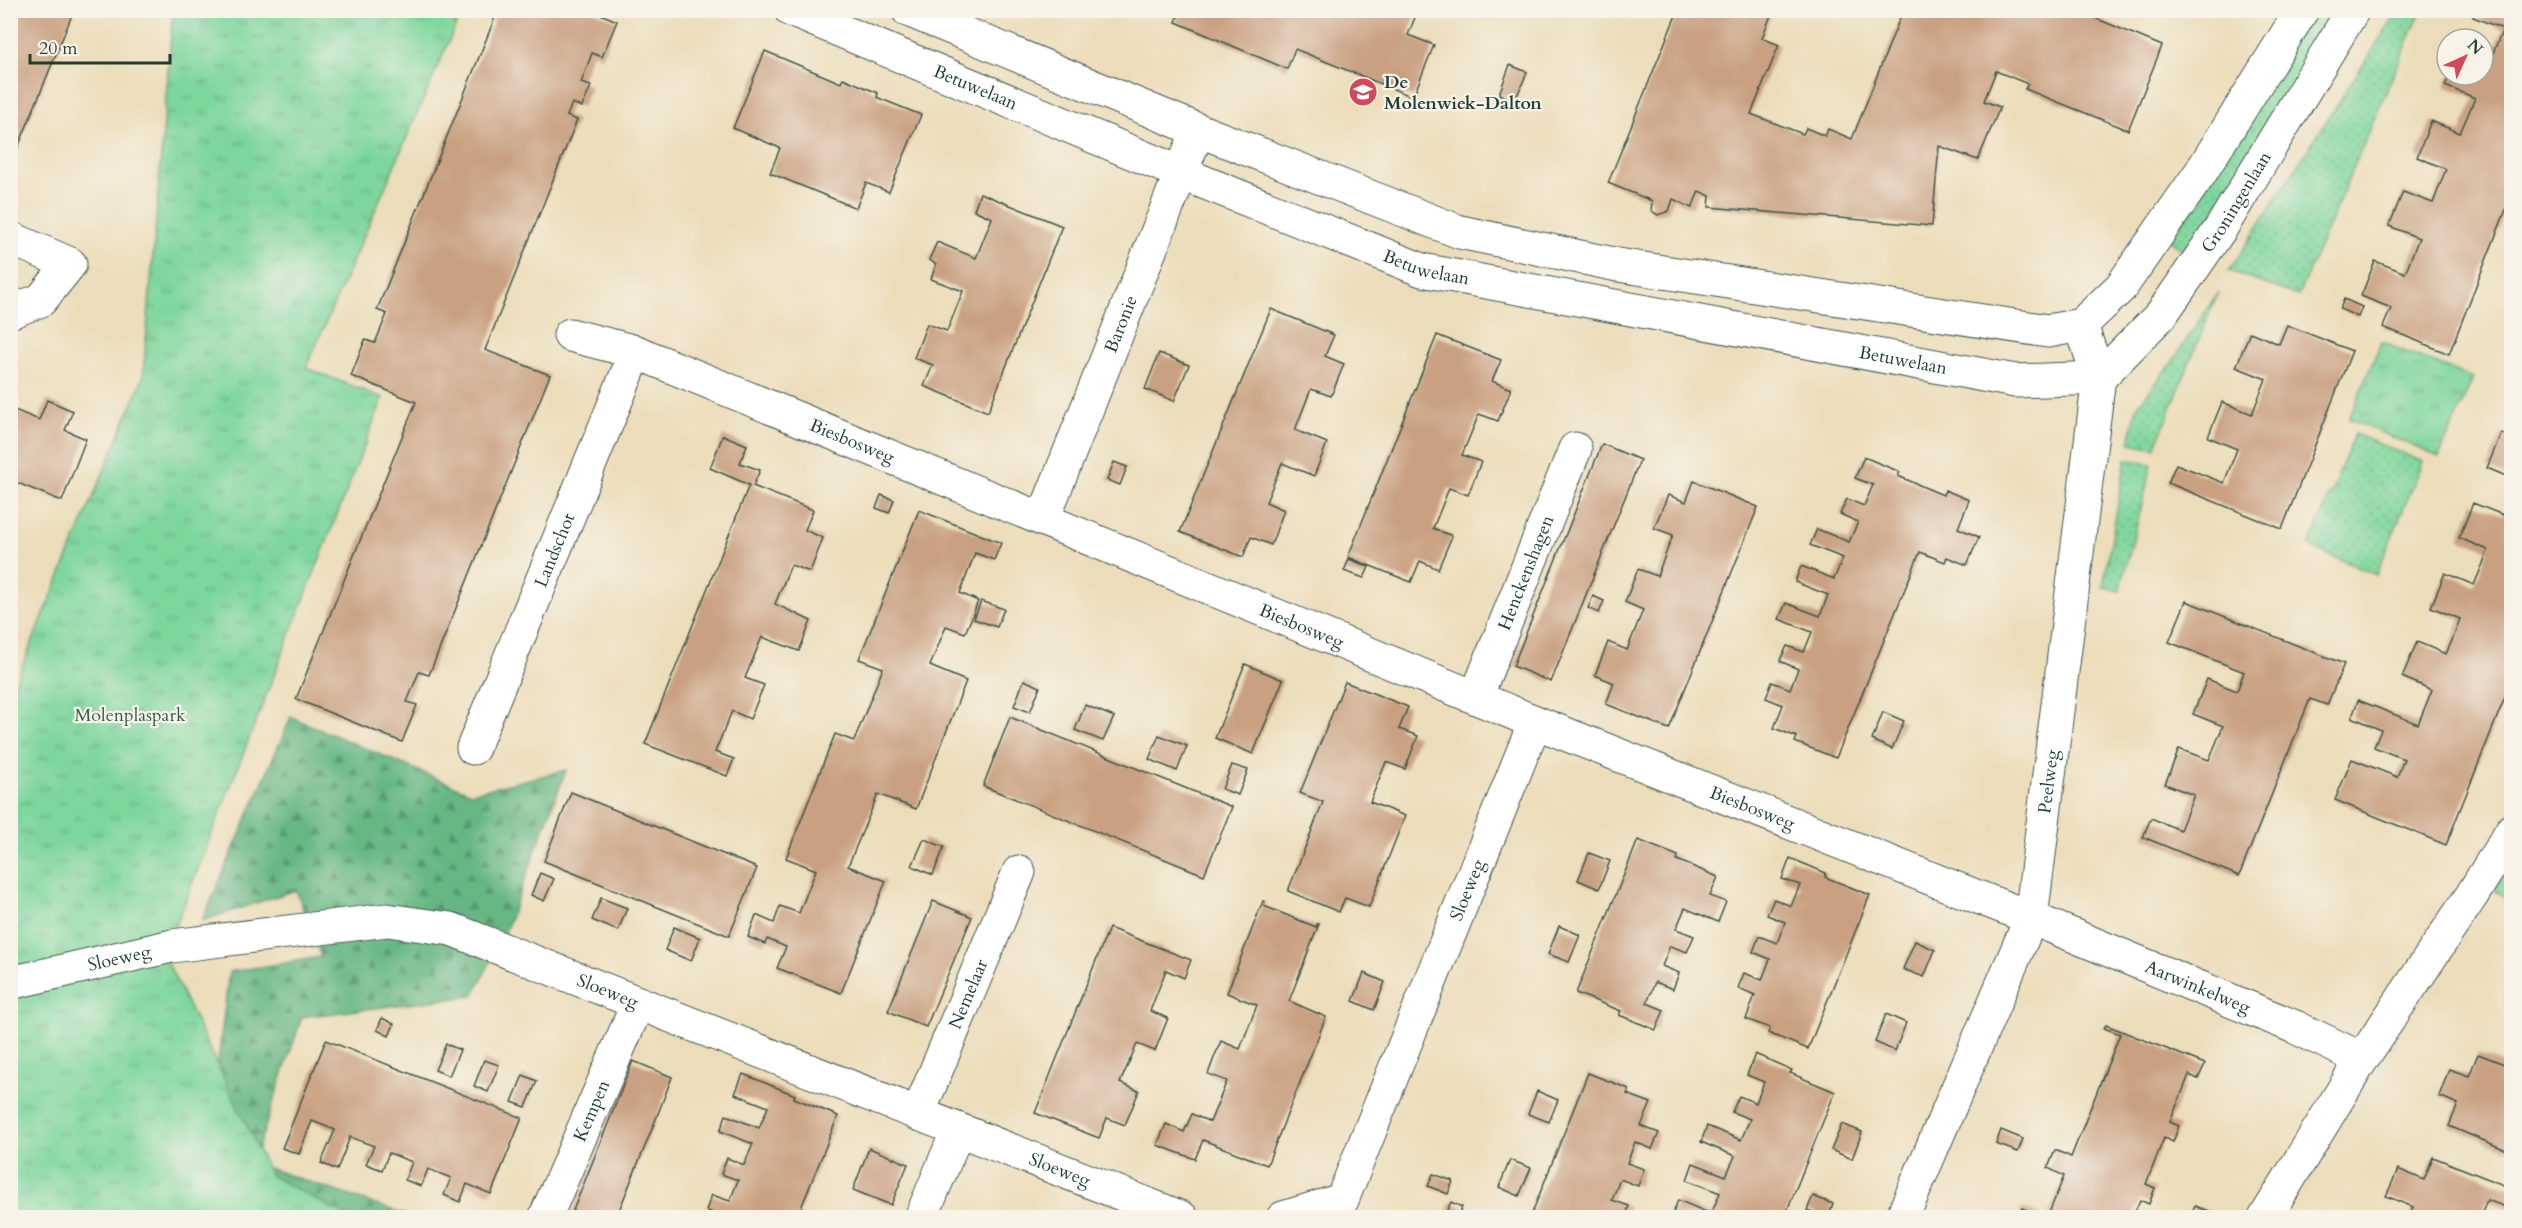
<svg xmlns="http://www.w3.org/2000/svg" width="2522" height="1228" font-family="Cardo,serif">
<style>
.grass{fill:url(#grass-dots);stroke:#4e8a68;stroke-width:1.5}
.forest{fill:url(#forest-firs);stroke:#427a5c;stroke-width:1.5}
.park{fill:url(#park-tufts);stroke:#4e8a68;stroke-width:1.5}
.building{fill:#c9a081}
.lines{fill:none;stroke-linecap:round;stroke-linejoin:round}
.street-casing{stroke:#3e5548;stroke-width:35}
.secondary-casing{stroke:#3e5548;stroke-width:35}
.street{stroke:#fff;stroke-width:33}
.secondary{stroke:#fff;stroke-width:33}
.labels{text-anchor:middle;stroke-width:4.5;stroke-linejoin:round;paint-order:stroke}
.poi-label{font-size:18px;font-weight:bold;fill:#1f3d34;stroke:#f7f3e8;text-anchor:start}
.street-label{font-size:18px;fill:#1f3d34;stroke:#f7f3e8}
.park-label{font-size:18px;fill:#325c49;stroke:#f7f3e8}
</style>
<defs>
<pattern id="grass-dots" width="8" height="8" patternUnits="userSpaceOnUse" patternTransform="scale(1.5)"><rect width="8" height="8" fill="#7dd69c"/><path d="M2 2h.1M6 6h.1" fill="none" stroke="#66af80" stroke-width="1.8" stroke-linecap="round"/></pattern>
<pattern id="forest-firs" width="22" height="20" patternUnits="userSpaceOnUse" patternTransform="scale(1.5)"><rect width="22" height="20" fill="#66b784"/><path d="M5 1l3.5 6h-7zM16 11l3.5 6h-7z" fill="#53966d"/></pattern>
<pattern id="park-tufts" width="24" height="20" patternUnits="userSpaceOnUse" patternTransform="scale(1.5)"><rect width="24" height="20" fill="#7dd69c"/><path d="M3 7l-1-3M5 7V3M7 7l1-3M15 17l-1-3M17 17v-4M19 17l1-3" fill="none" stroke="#66af80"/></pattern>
</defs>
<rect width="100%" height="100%" fill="#f7f3e8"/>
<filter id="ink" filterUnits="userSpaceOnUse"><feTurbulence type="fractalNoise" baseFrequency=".0167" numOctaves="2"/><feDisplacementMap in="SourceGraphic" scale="12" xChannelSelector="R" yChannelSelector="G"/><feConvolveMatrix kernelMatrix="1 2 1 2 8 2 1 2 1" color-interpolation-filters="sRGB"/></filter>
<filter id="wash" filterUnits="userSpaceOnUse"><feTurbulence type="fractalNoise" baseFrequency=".008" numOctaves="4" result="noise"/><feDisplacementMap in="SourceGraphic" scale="24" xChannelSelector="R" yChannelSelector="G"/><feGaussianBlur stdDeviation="1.35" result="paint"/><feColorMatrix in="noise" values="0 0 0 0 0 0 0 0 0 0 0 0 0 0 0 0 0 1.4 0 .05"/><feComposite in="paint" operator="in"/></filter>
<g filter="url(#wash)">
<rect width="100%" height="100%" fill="#ecddba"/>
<g class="grass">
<polygon points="2313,11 2339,11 2188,253 2170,241"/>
<polygon points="2398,11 2421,11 2298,296 2229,271"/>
<polygon points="2218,292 2155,448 2129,443 2137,407 2171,364"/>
<polygon points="2355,434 2423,462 2376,575 2309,546"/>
<polygon points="2126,459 2152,464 2120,591 2103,587"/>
<polygon points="2511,863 2511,903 2494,889"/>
</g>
<polygon class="forest" points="291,717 471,793 566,770 504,935 473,996 302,1017 253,1163 412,1217 328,1217 207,1150 229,972 321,957 296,890 202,921"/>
<g class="park">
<polygon points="173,11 462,11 306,368 383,398 164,955 271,1176 349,1217 11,1218 11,693 143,378"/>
<polygon points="2381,342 2473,378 2439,457 2349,419"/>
</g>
<g id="blocks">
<g class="building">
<polygon points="10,10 74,10 17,150 10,147"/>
<polygon points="498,10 591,10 617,21 602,57 592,53 581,83 591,86 582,107 572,103 567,116 577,120 485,350 550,375 429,675 419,672 407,702 417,705 402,742 296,699 416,402 351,376 365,340 375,343 387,314 377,310"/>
<polygon points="1163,10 1418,10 1408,35 1434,45 1413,97 1295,49 1287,69 1176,22 1178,17"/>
<polygon points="1678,10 1773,10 1762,38 1779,45 1751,114 1803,134 1806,128 1825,136 1828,129 1852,139 1903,10 2076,10 2162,46 2128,130 2025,89 2028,84 1996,71 1984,101 2000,107 1978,160 1939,146 1932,226 1709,207 1710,196 1699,191 1692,208 1673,199 1669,211 1658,215 1651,211 1652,201 1608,183"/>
<polygon points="2475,10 2511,10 2511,197 2449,354 2383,327 2391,308 2361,296 2375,261 2405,273 2419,238 2389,226 2403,192 2433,203 2446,169 2417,157 2431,121 2460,133 2475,98 2445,86 2450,75 2483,75 2483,61 2489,63 2503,29 2473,17"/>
<polygon points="765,51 841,83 843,78 878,93 877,97 881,99 921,115 889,192 866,183 856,208 770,173 780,148 733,128"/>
<polygon points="1510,65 1527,72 1515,101 1499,94"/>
<polygon points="980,193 1062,226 988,412 924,386 933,365 914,358 927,324 947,331 963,291 931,279 936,264 929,260 937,242 976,258 992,218 974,210"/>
<polygon points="2344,299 2362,307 2358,317 2340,309"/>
<polygon points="1271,309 1334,335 1325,356 1344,364 1331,396 1311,389 1295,430 1327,443 1314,476 1282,463 1266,502 1284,510 1271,545 1251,537 1243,557 1180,532"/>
<polygon points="2287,325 2352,351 2282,529 2168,483 2176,464 2224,483 2237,449 2208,437 2222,402 2252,414 2266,379 2236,367 2250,332 2279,344"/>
<polygon points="1437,335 1501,360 1492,381 1511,389 1498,421 1479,414 1462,455 1481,462 1468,495 1449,488 1442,506 1433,528 1452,536 1438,569 1420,561 1411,582 1348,557"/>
<polygon points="1159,353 1189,365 1174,401 1145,389"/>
<polygon points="47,400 73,411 65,430 86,439 62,501 10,480 10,408 39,420"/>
<polygon points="2501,433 2511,438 2511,478 2487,468"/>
<polygon points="723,435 747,445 740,463 760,470 753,486 813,510 805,530 823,538 810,572 791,565 775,604 811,621 799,651 762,637 745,678 764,685 750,719 732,711 715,752 734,759 727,776 645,744 749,485 710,468"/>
<polygon points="1602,444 1640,460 1551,682 1513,666"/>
<polygon points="1864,457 1900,472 1898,476 1943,495 1945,490 1969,500 1958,528 1979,537 1967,565 1947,557 1945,562 1920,552 1836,758 1795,742 1797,737 1774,728 1783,705 1766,698 1772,682 1790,689 1798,669 1780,661 1787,646 1804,652 1812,632 1779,619 1786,603 1820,616 1828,595 1795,582 1801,566 1834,579 1843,558 1810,545 1817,529 1849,542 1858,522 1840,514 1847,499 1864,506 1873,485 1855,478"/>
<polygon points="1114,462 1127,467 1120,485 1107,480"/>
<polygon points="1694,481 1758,507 1669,729 1606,704 1614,683 1595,675 1608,642 1627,650 1643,610 1625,602 1638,569 1657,576 1673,535 1654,528 1668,495 1686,502"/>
<polygon points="2511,492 2511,682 2446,845 2335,800 2352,759 2397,777 2404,759 2374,747 2381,730 2352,717 2358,700 2418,724 2432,690 2402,677 2417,642 2446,654 2454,636 2460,619 2431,607 2445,573 2474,585 2482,566 2488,550 2459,538 2473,503 2503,515"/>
<polygon points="881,495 894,500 889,513 876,508"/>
<polygon points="919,510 1001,543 994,560 975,553 960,593 978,601 972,617 965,633 946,626 930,666 966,681 916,809 878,794 848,866 886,881 841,993 777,968 786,947 767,939 765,944 748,937 756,915 774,923 780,906 799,913 816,870 786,858 835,734 854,741 883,668 859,659"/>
<polygon points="1349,559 1369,567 1364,578 1344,571"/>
<polygon points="1593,596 1604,601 1599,613 1588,608"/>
<polygon points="981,601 1004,609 997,627 974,619"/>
<polygon points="2186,601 2344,664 2327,705 2310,699 2239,876 2143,837 2151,818 2180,830 2194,795 2165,784 2179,749 2209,760 2223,726 2193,714 2207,679 2237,691 2244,672 2169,642"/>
<polygon points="1245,664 1283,680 1253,754 1215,738"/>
<polygon points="1024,680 1040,687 1030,712 1014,706"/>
<polygon points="1345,682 1408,707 1399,729 1418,736 1405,769 1386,762 1370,802 1405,816 1369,907 1345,898 1339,912 1288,891 1323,802 1300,793"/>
<polygon points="1085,705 1114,717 1103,741 1075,730"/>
<polygon points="1883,712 1904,721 1892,749 1872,740"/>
<polygon points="1010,717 1232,807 1204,875 983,786"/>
<polygon points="1159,735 1187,746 1177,771 1149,759"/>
<polygon points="1232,765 1248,770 1238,795 1222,789"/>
<polygon points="571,792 757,868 729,936 544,861"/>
<polygon points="924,839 944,847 933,875 912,866"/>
<polygon points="1638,840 1678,856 1677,860 1718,877 1710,896 1726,902 1718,922 1685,908 1676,929 1694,936 1687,952 1670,946 1662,966 1679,973 1673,989 1655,982 1647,1003 1664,1010 1656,1030 1619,1015 1621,1011 1576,993"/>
<polygon points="1589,853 1610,861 1599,889 1578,880"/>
<polygon points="1790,858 1826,873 1825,877 1870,895 1808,1049 1768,1033 1770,1028 1746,1019 1755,995 1738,988 1744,973 1762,980 1770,959 1753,952 1759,936 1777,943 1785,922 1767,915 1774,899 1791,906 1800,885 1782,879"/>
<polygon points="540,873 554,879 544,901 531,895"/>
<polygon points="601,898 627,908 618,931 592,920"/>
<polygon points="933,901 972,917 926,1027 888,1011"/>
<polygon points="1263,901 1265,902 1264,906 1316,927 1317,924 1319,924 1289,1001 1326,1017 1267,1165 1203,1140 1195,1159 1157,1145 1166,1124 1184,1132 1192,1114 1210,1122 1227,1081 1208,1074 1214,1058 1221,1041 1240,1049 1257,1005 1227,993"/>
<polygon points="1559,926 1580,935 1569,962 1548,954"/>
<polygon points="674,927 700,938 691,961 665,950"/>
<polygon points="1109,928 1191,960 1184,978 1166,970 1150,1011 1168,1018 1155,1051 1137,1044 1120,1083 1139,1091 1125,1125 1107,1118 1099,1138 1035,1113"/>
<polygon points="1915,941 1935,950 1924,977 1903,969"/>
<polygon points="1364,973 1385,982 1374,1010 1353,1001"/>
<polygon points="1886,1014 1906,1023 1895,1051 1875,1042"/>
<polygon points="382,1018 394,1024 389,1036 377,1030"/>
<polygon points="2106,1025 2205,1064 2198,1079 2189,1075 2170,1122 2179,1126 2173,1142 2164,1138 2146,1184 2155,1188 2149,1204 2140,1200 2132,1218 2047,1218 2064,1176 2048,1168 2055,1150 2071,1157 2120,1034 2104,1028"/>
<polygon points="326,1040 522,1118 491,1194 467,1184 460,1202 444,1195 451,1178 428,1169 421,1186 405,1180 412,1162 389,1153 382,1170 366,1164 374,1146 350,1137 337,1170 321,1163 335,1130 312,1121 299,1154 282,1148"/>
<polygon points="446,1044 460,1050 449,1076 435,1070"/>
<polygon points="1755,1054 1792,1070 1790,1073 1835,1092 1784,1218 1672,1216 1678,1200 1711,1214 1720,1193 1687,1180 1693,1163 1726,1176 1735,1156 1701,1142 1707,1126 1741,1140 1750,1119 1732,1112 1739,1096 1756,1103 1764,1082 1747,1075"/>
<polygon points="2478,1054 2507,1065 2511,1054 2511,1152 2449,1126 2458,1104 2439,1096 2444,1083 2449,1069 2469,1076"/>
<polygon points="484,1060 499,1065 488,1092 474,1086"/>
<polygon points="633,1061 672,1077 656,1119 616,1218 570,1218"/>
<polygon points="1588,1073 1629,1089 1627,1094 1651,1103 1641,1126 1659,1133 1652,1149 1635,1142 1627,1163 1644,1169 1638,1186 1620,1179 1612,1200 1629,1206 1625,1218 1606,1216 1605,1218 1530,1218"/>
<polygon points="743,1074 795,1095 794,1098 838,1116 797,1218 723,1218 706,1210 712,1195 730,1201 738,1180 721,1174 727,1158 744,1165 753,1144 720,1131 726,1115 759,1128 768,1107 735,1094"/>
<polygon points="523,1075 537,1081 526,1107 512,1102"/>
<polygon points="1537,1091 1558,1100 1549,1122 1528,1114"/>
<polygon points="1842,1124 1862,1132 1852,1159 1831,1150"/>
<polygon points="2001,1130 2023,1139 2018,1152 1996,1144"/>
<polygon points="869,1148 908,1164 891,1205 853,1190"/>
<polygon points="2433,1157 2511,1188 2511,1209 2487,1200 2480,1218 2409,1218 2413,1207 2386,1196 2392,1183 2398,1169 2424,1180"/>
<polygon points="1510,1160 1531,1168 1519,1196 1499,1187"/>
<polygon points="1433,1174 1453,1181 1448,1194 1428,1186"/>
<polygon points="1813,1196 1833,1204 1828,1218 1807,1210"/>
<polygon points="1451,1202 1462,1207 1457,1218 1445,1214"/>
<polygon points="2195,1206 2212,1213 2210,1218 2190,1218"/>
<polygon points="2022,1208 2044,1217 2044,1218 2018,1218"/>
</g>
</g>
</g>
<g filter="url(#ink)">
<use href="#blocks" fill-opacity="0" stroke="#3e5548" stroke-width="1.5"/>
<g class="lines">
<g class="street-casing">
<g id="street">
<polyline points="10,238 70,264 41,300 10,312"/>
<path id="s1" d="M570 335 636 352 1535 722 2031 918 2295 1027 2362 1059"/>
<path id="s2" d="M1043 519 1198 130"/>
<path id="s3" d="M1476 697 1575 449"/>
<path id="s4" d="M473 748 636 352"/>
<path id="s5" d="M10 983 172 946 387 920 451 929 1182 1218"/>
<path id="s6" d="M918 1114 1019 872"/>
<path id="s7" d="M545 1218 638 1003"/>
<polyline points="921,1218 958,1130"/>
<path id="s8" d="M1283 1218 1342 1200 1535 722"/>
<path id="s9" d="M1902 1218 2031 918 2099 378 2081 325"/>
<polyline points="2265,1218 2362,1059 2472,895 2512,830"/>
</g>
</g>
<g class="secondary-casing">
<g id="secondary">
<path id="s10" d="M791 10 1181 173 1422 270 2015 381 2099 378 2161 315 2221 228 2353 10"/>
<polyline points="908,10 1198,130 1460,232 1618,265 2048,331 2081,325 2121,287 2201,172 2302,10"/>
</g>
</g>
<use href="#street" class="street"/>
<use href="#secondary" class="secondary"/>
</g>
</g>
<defs>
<g id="school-disc" transform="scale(1.5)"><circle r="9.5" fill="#d1495b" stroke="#f7f3e8"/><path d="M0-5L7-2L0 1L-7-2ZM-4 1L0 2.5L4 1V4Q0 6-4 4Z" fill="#fff"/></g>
</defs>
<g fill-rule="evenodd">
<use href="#school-disc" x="1363" y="92"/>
</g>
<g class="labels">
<g class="poi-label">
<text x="1384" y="88">De<tspan x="1384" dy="21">Molenwiek-Dalton</tspan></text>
</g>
<g class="street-label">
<text dy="6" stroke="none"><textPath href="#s10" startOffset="200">Betuwelaan</textPath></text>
<text dy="6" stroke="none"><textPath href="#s10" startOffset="1594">Groningenlaan</textPath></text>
<text dy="6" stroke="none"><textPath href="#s10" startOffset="686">Betuwelaan</textPath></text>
<text dy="6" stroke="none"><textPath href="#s2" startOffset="210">Baronie</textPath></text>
<text dy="6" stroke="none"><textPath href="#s10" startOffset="1172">Betuwelaan</textPath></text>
<text dy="6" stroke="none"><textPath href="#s1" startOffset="302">Biesbosweg</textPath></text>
<text dy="6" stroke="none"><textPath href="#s4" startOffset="214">Landschot</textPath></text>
<text dy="6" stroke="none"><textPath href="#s3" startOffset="134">Henckenshagen</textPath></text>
<text dy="6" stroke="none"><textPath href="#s1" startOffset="788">Biesbosweg</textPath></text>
<text dy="6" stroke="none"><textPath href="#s9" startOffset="464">Peelweg</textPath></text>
<text dy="6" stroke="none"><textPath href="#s1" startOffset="1274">Biesbosweg</textPath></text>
<text dy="6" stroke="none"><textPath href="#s8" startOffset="396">Sloeweg</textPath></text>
<text dy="6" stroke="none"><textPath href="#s5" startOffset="112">Sloeweg</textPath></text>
<text dy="6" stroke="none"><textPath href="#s1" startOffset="1754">Aarwinkelweg</textPath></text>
<text dy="6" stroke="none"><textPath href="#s5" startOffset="616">Sloeweg</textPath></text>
<text dy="6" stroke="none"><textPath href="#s6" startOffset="130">Nemelaar</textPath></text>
<text dy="6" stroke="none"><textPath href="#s7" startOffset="117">Kempen</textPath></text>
<text dy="6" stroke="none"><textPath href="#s5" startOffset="1102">Sloeweg</textPath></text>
</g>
<g class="park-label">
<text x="130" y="721">Molenplaspark</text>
</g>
</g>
<rect width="2522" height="1228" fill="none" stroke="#f7f3e8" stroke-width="36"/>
<g transform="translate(2465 57) rotate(45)"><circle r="28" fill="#f7f3e8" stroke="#a1aaa0" stroke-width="1.5"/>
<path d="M0-4.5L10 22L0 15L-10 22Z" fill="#d1495b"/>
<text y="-9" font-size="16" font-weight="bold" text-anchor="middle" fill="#1f3d34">N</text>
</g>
<path d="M30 54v9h140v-9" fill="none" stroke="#1f3d34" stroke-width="3"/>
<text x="39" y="54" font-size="18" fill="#1f3d34" stroke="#f7f3e8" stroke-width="4.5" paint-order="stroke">20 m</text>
</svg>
